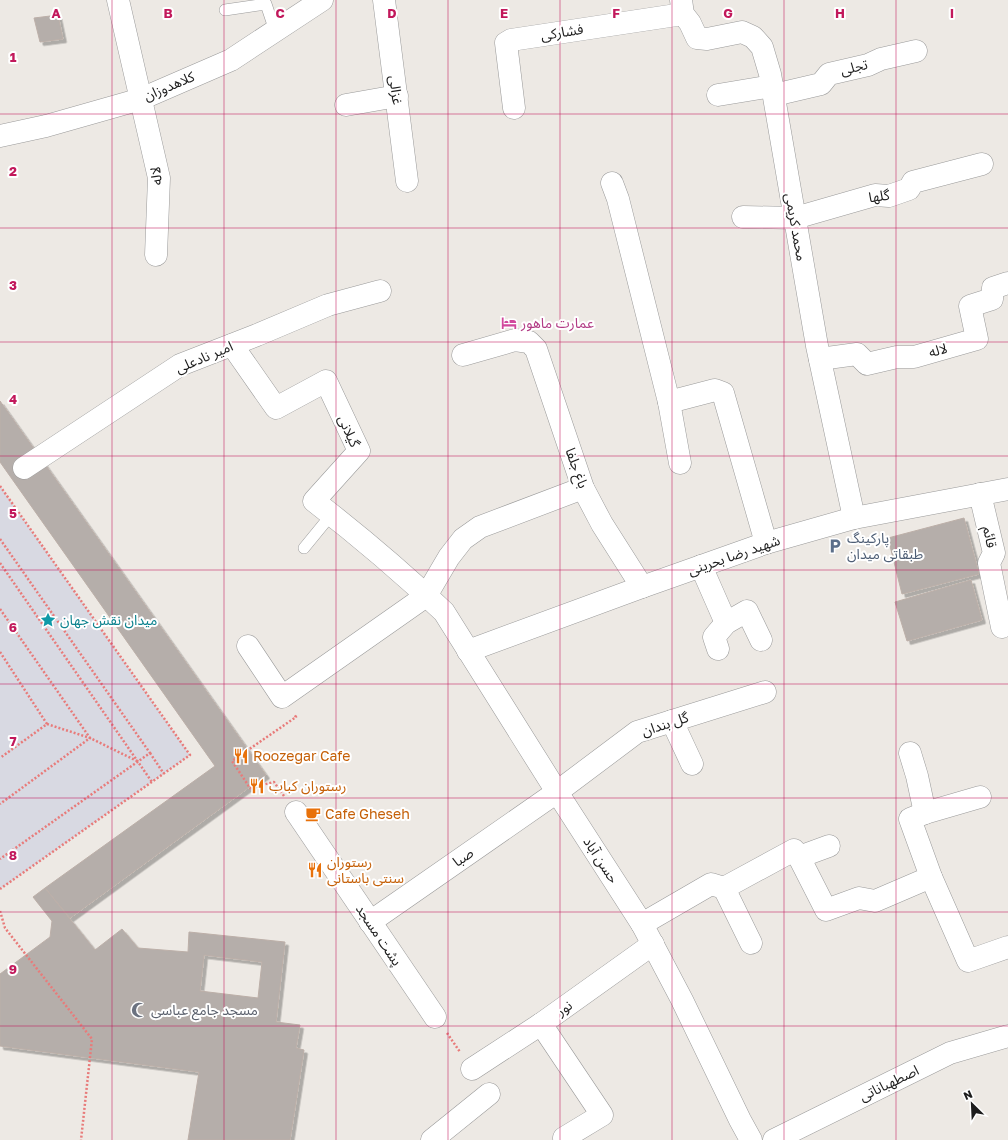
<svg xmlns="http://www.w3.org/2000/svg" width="1008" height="1140" font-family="'Golos Text','Noto Sans Arabic',sans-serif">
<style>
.plaza{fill:#d8d9e2}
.building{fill:#b5aeaa;stroke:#bcafa8;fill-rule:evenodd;filter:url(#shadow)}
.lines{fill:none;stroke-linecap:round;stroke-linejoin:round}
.lane-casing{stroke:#9a9a9a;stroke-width:12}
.street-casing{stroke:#9a9a9a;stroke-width:23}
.path{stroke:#e87b7a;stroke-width:2.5;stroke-dasharray:2 2;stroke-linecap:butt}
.lane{stroke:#fff;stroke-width:11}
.street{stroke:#fff;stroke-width:22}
.grid{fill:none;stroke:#c2185b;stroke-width:1;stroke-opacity:0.55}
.labels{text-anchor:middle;stroke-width:4;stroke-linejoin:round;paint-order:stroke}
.street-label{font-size:14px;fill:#1d1d1d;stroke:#fff}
.hotel-label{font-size:14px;fill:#b23c85;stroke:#fff;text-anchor:start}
.service-label{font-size:14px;fill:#4e5e75;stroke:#fff;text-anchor:start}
.culture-label{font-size:14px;fill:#0d838f;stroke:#fff;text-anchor:start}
.food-label{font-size:14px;fill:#c56008;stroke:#fff;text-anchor:start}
.worship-label{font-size:14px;fill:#5b616d;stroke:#fff;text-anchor:start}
.grid-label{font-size:13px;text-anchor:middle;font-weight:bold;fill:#c2185b;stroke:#fff;stroke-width:4;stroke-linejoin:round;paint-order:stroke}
</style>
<defs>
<filter id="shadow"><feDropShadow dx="3.5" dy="3.5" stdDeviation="0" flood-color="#0004"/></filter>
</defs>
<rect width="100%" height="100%" fill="#ede9e4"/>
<polygon class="plaza" points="0,486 190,755 0,889"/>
<g class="building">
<polygon points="58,15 63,39 40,42 34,18"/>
<polygon points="0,401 266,775 70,918 45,888 215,766 0,462"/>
<polygon points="964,518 979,574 902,594 888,538"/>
<polygon points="971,580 982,620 907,641 895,602"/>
<path d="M45 888 95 950 122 929 138 948 188 952 189 932 285 942 276 1022 300 1025 296 1048 304 1050 290 1140H188L199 1072 0 1046V974L50 937 52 921 33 897ZM204 955 262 962 258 998 200 991Z"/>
</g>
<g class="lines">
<g class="lane-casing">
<g id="lane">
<polyline points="225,10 266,4 275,31"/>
<polyline points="304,548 331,515"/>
</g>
</g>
<g class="street-casing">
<g id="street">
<polyline points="118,0 159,178 156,255"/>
<polyline points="384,0 407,181"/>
<polyline points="681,0 683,14 690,23 697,38 707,39 742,32 753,37 762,47 770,74 817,346 854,518"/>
<polyline points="718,95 772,86"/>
<polyline points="774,95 821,84 829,74 868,65 881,59 916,51"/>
<polyline points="346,105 397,96"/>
<polyline points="514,108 506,43 511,40 683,14"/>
<polyline points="0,136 46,126 141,99 231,60 322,0"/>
<polyline points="612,183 618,199 669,402 680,463"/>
<polyline points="743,217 795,218 875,195 889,196 909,189 913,182 982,164"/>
<path d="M232 345 276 408 326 381 359 451 314 501C358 535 404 574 444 612L557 792 642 924 682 1000 740 1120 751 1140"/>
<polyline points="463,355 515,340 529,342 536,349 583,488 602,524 642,587"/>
<polyline points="820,359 857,354 867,364 897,357 914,357 977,339 970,306 992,299 993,288 1008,283"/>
<polyline points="669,402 715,390 723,393 766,543"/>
<polyline points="24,468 180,365 257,335 328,305 380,291"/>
<polyline points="980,494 994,553 989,563 1002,627"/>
<polyline points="701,566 726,623"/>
<polyline points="248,646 282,697 426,596 449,557 463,539 480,527 583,488"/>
<polyline points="718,649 714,637 726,623 747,611 761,640"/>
<polyline points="468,651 642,587 766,543 854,518 1008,489"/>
<polyline points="672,721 692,764"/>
<polyline points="910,753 917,776 925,813"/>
<polyline points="296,812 435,1017"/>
<polyline points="799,857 829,846"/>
<polyline points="931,877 968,961 1008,947"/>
<polyline points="724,888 751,943"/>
<polyline points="370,922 557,792 637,732 765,692"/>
<polyline points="642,924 711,884 724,888 794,850 799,857 826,910 859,898 875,901 931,877 910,819 925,813 980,797"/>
<polyline points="541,1024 602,1115 564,1138"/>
<polyline points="472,1069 541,1024 653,944"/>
<polyline points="432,1140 489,1094"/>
<polyline points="774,1140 950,1053 1008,1036"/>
</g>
</g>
<g class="path">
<polyline points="0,486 190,755 0,889"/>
<polyline points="0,539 150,753 0,859"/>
<polyline points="0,563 152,782"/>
<polyline points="0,609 90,738 0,804"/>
<polyline points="0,652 47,724 0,758"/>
<polyline points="47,724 90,738 137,761"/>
<polyline points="150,753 164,774"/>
<polyline points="284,796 274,782 250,788 232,761 296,717 294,714"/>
<polyline points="0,911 5,928 92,1039 81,1140"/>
<polyline points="447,1033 460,1052"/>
</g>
<use href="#lane" class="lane"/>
<use href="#street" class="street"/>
</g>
<path class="grid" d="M112 0V1140M224 0V1140M336 0V1140M448 0V1140M560 0V1140M672 0V1140M784 0V1140M896 0V1140M0 114H1008M0 228H1008M0 342H1008M0 456H1008M0 570H1008M0 684H1008M0 798H1008M0 912H1008M0 1026H1008"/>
<defs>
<g id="hotel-bare" transform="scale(1.2)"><path d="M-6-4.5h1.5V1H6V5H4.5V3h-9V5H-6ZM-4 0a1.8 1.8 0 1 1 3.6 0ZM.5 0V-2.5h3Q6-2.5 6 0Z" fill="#d1479c" stroke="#fff" stroke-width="2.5" paint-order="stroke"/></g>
<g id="parking-bare" transform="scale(1.2)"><path d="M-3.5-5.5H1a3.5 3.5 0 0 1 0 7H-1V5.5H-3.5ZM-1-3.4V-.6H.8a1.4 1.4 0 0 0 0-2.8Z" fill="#5c6f8a" stroke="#fff" stroke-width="2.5" paint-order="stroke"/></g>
<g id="sight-bare" transform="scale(1.2)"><path d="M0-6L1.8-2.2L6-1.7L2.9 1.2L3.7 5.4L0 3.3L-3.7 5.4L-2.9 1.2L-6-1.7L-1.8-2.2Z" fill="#0f9aa8" stroke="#fff" stroke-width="2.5" paint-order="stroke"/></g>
<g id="restaurant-bare" transform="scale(1.2)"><path d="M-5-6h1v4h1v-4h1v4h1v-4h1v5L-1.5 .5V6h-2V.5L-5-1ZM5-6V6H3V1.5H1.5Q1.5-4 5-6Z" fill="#e8710a" stroke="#fff" stroke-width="2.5" paint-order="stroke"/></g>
<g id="cafe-bare" transform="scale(1.2)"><path d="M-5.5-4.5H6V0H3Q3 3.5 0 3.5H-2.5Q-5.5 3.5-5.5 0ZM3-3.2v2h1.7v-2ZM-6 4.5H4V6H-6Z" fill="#e8710a" stroke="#fff" stroke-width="2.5" paint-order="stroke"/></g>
<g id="mosque-bare" transform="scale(1.2)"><path d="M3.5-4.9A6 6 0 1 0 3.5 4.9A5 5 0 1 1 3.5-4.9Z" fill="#6b7280" stroke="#fff" stroke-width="2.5" paint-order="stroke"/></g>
</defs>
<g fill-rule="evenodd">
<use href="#hotel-bare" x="509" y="323"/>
<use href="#parking-bare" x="835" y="546"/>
<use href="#sight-bare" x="48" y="620"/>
<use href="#restaurant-bare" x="241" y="756"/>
<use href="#restaurant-bare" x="257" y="786"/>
<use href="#cafe-bare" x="313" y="814"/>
<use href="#restaurant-bare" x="315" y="870"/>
<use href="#mosque-bare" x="139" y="1010"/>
</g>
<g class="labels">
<g class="street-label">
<text transform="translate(562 32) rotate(-9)" y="5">فشارکی</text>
<text transform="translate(854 67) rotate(-14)" y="5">تجلی</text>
<text transform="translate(169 86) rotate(-23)" y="5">کلاهدوزان</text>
<text transform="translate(396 90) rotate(83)" y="5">غزالی</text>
<text transform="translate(156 176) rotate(-96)" y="5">لاله</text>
<text transform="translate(879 196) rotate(-8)" y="5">گلها</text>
<text transform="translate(796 227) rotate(80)" y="5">محمد کریمی</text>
<text transform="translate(938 350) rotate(-15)" y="5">لاله</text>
<text transform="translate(204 357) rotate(-23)" y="5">امیر نادعلی</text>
<text transform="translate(349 431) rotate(66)" y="5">گیلانی</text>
<text transform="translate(577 468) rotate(70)" y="5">باغ جلفا</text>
<text transform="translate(990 537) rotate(79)" y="5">قائم</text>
<text transform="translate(734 555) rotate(-19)" y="5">شهید رضا بحرینی</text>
<text transform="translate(665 724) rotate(-18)" y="5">گل بندان</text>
<text transform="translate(463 857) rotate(-35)" y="5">صبا</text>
<text transform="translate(601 860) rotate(57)" y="5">حسن آباد</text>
<text transform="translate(379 935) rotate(56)" y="5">پشت مسجد</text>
<text transform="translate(564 1008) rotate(-35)" y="5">نور</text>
<text transform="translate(889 1083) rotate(-26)" y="5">اصطهباناتی</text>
</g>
<g class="hotel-label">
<text x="521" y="328">عمارت ماهور</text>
</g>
<g class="service-label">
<text x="847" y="543">پارکینگ<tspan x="847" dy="16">طبقاتی میدان</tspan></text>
</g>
<g class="culture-label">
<text x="60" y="625">میدان نقش جهان</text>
</g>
<g class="food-label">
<text x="253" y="761">Roozegar Cafe</text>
<text x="269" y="791">رستوران کباب</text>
<text x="325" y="819">Cafe Gheseh</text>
<text x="327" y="867">رستوران<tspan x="327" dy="16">سنتی باستانی</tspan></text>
</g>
<g class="worship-label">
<text x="151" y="1015">مسجد جامع عباسی</text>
</g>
</g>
<g class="grid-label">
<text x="56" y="18">A</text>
<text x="168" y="18">B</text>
<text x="280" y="18">C</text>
<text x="392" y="18">D</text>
<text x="504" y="18">E</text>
<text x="616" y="18">F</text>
<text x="728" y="18">G</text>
<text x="840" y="18">H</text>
<text x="952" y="18">I</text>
<text x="13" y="62">1</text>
<text x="13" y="176">2</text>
<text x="13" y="290">3</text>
<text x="13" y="404">4</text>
<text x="13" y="518">5</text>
<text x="13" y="632">6</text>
<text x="13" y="746">7</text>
<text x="13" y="860">8</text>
<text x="13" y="974">9</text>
</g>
<g transform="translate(972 1104) rotate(336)" stroke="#ffffff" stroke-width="3" paint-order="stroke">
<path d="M0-3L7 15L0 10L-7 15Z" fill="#1d1d1d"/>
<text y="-6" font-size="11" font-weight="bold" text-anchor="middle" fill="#1d1d1d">N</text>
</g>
</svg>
